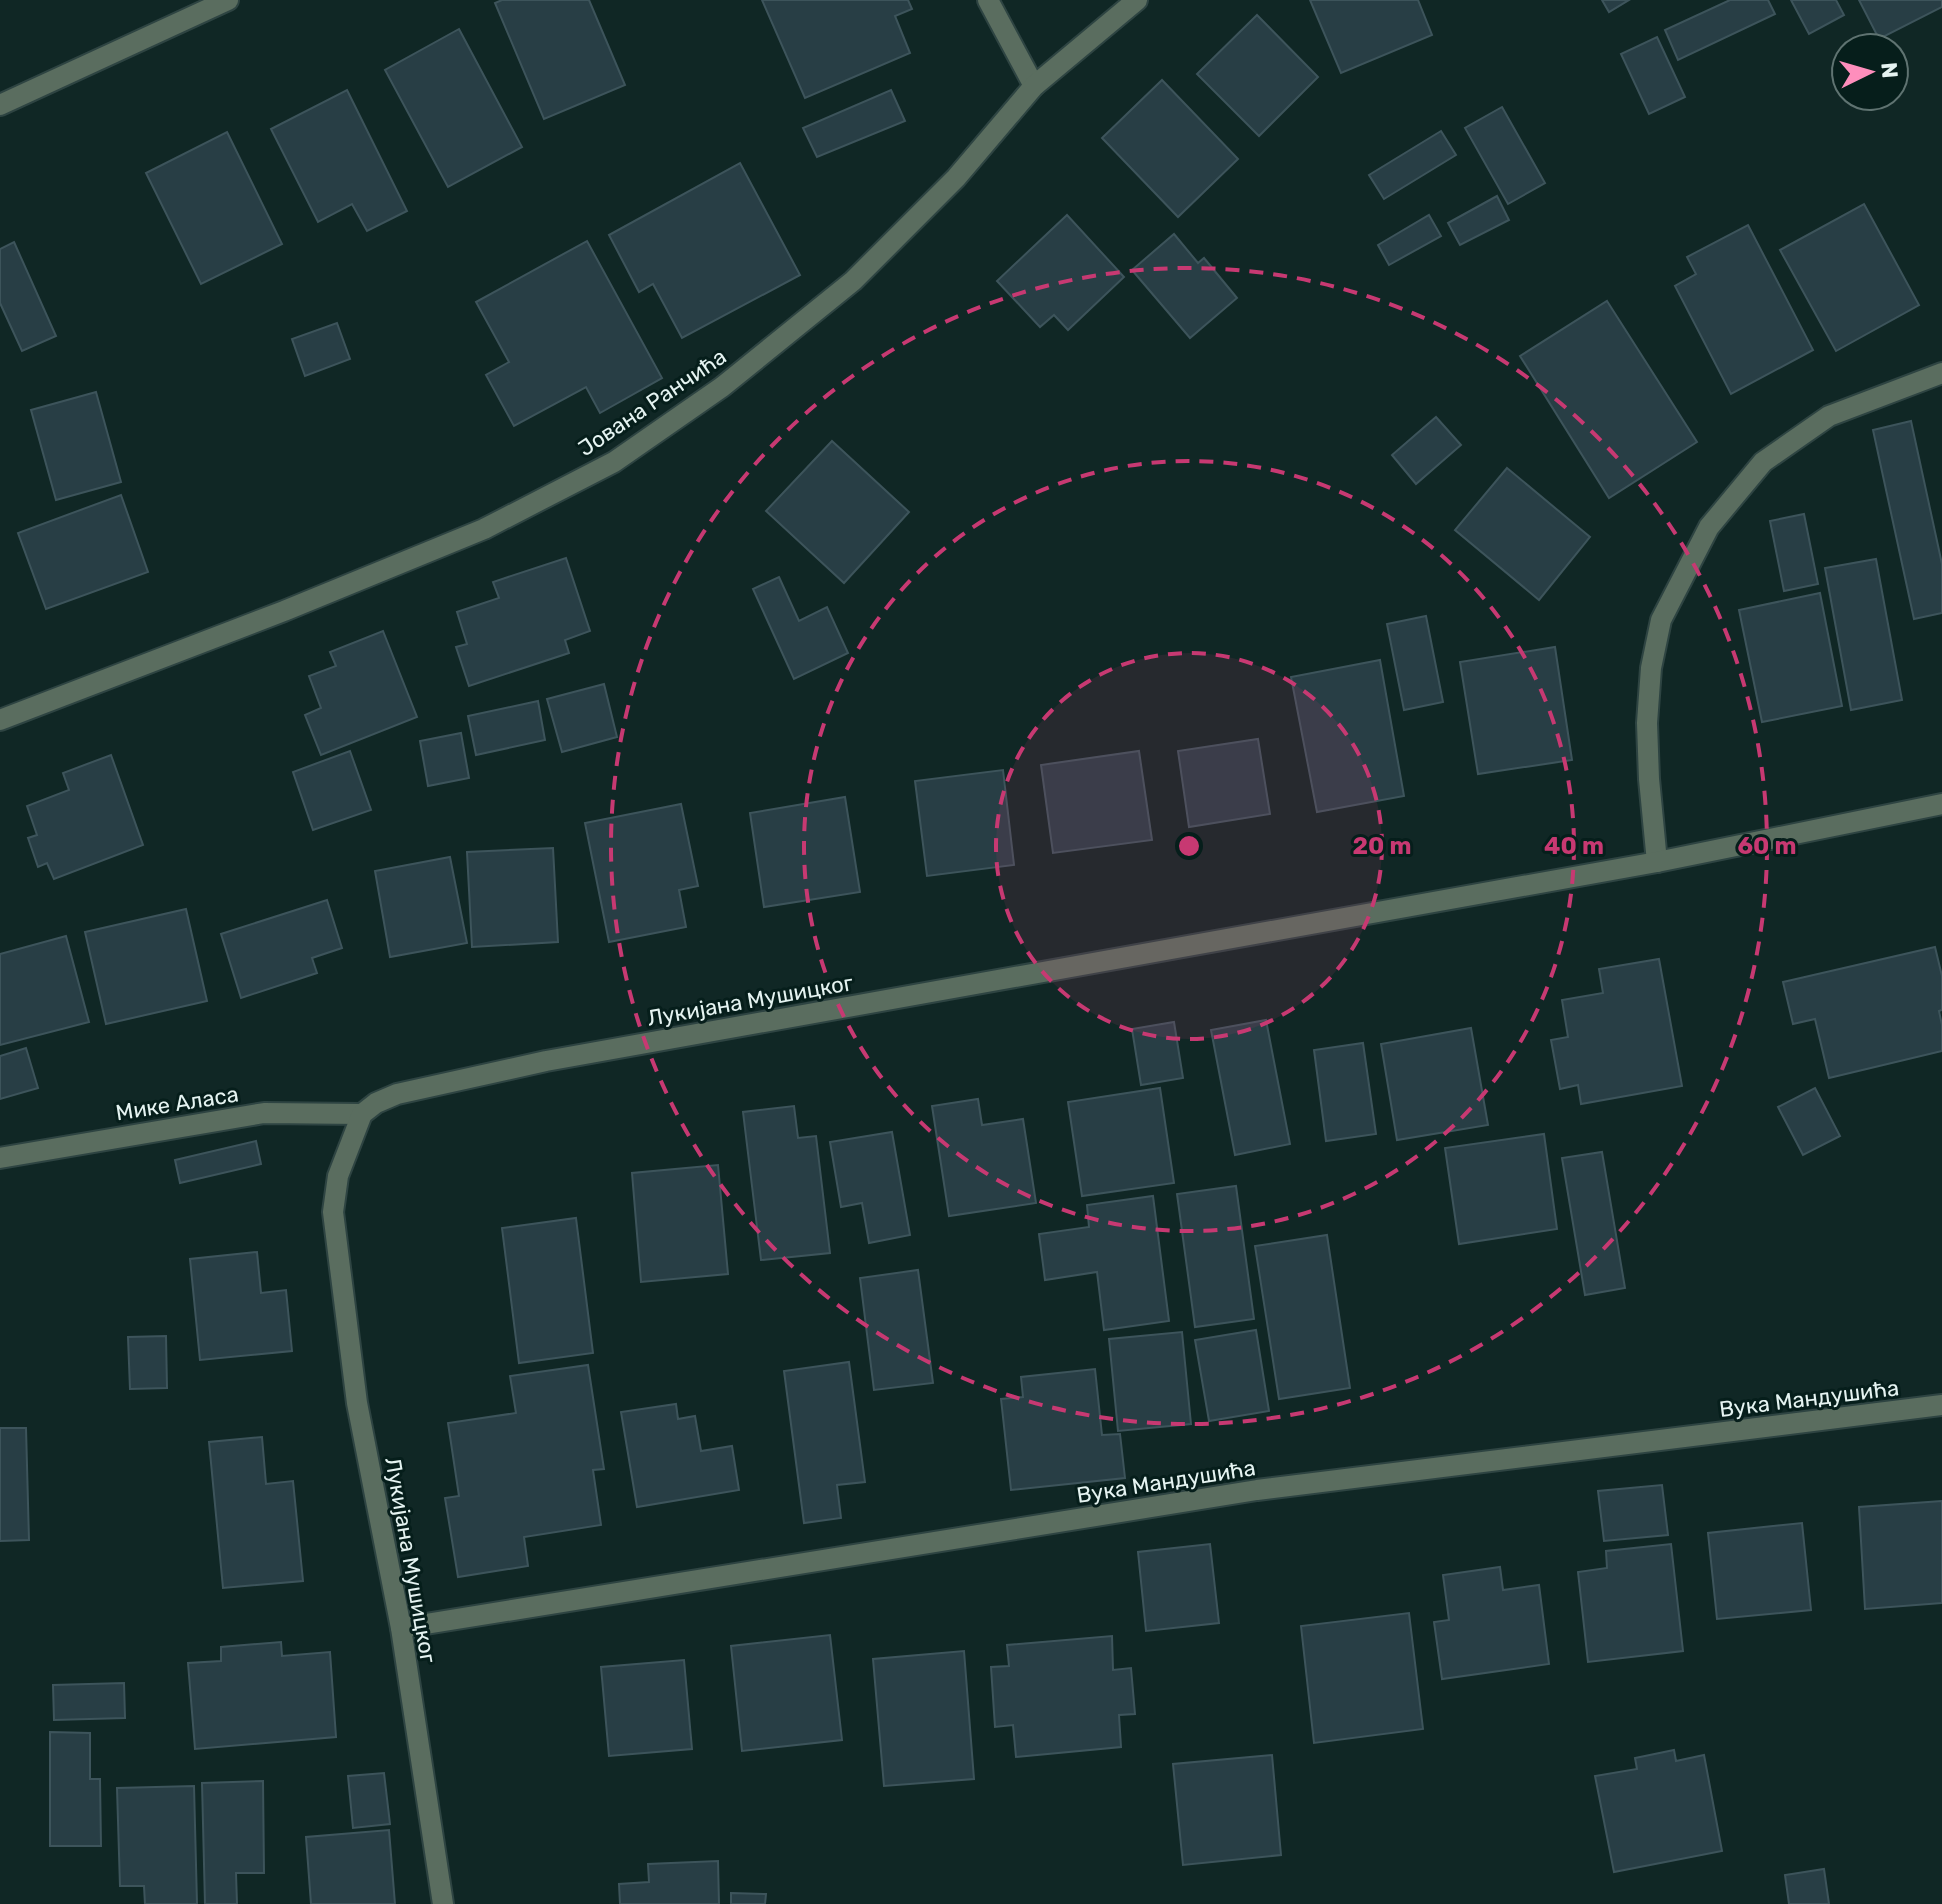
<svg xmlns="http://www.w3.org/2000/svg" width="1942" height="1904" font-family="Rubik,sans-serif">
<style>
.building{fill:#283e45;stroke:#3d545b;stroke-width:2}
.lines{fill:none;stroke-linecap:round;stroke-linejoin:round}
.minor-casing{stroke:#2e4442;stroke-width:24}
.minor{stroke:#5a6d5f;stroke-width:20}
.ring{fill:none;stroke:#c73972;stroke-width:4;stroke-dasharray:14 10}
.labels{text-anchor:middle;stroke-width:6;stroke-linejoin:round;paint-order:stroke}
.street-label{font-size:22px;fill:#e5f3f1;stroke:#061e1b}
.centre{fill:#c73972;stroke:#061e1b;stroke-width:4}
.ring-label{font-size:24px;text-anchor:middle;font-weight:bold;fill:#c73972;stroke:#061e1b;stroke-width:6;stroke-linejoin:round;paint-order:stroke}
</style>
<rect width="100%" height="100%" fill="#102725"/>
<g class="building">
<polygon points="502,0 589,0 625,85 544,119 495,3"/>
<polygon points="762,0 908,0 912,9 895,16 910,53 805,98"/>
<polygon points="1310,0 1418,0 1432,35 1341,73"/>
<polygon points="1602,0 1629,0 1609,12"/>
<polygon points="1730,0 1768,0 1775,14 1678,60 1665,30"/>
<polygon points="1791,0 1836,0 1844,15 1809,34"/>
<polygon points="1859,0 1942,0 1942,7 1879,39"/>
<polygon points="1257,15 1318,77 1259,136 1197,74"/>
<polygon points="459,29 522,147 448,187 385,70"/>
<polygon points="1657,37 1685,97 1649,114 1621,54"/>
<polygon points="1162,80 1238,159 1178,217 1102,138"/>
<polygon points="347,90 407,211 367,231 352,204 318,222 271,129"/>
<polygon points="891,90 905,121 817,157 803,128"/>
<polygon points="1502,107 1545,183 1508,204 1465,128"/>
<polygon points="1441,131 1456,155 1384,199 1369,175"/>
<polygon points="227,132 282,244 201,284 146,173"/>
<polygon points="740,163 800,275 682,338 653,284 639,292 609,235"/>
<polygon points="1497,196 1509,220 1460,245 1448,223"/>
<polygon points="1864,204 1919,305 1836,351 1780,250"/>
<polygon points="1067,215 1124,277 1068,330 1054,315 1040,327 997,281"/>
<polygon points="1429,215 1441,236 1389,265 1378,245"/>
<polygon points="1748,225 1813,350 1731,394 1675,286 1696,274 1687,257"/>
<polygon points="1174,234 1198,263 1204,258 1237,298 1190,338 1132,270"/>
<polygon points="587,241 662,378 600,413 586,387 514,426 486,375 509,362 476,302"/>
<polygon points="14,242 56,336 22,351 0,303 0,249"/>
<polygon points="1607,301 1697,442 1609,498 1520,356"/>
<polygon points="337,323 350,359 305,376 292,339"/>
<polygon points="96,392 121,482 56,500 31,410"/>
<polygon points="1436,417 1461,445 1416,484 1392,455"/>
<polygon points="1911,421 1942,564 1942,613 1914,619 1873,430"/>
<polygon points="832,441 909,512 844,583 766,511"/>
<polygon points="1507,468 1590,537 1539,600 1455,530"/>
<polygon points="121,495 148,572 46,609 18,533"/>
<polygon points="1804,514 1818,584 1784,591 1770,521"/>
<polygon points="566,558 590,631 565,640 569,653 469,686 456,647 467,644 457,612 499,598 493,582"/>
<polygon points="1876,559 1902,700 1851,710 1825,568"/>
<polygon points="779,577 799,621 827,607 848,653 794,679 753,589"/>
<polygon points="1820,593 1842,706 1762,722 1739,610"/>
<polygon points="1426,616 1443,702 1404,710 1387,624"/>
<polygon points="383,631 417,717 321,755 305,715 321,708 309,676 336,666 330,652"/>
<polygon points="1555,647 1572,760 1478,774 1460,662"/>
<polygon points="1380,660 1404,796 1317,812 1291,677"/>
<polygon points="604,684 617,737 562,752 547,699"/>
<polygon points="538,701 545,740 476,755 468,716"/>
<polygon points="461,733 469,778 428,786 420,741"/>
<polygon points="1258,739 1270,814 1189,827 1178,751"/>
<polygon points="350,751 371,810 313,830 293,772"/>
<polygon points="1139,751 1152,840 1053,853 1041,765"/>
<polygon points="111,755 143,845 54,879 47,863 38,867 28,838 37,835 27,806 69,790 63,773"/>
<polygon points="1003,770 1014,865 927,876 915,781"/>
<polygon points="845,797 860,892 764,907 750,813"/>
<polygon points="681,804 698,886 679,890 686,927 609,942 585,823"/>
<polygon points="553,848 558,942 472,947 467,852"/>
<polygon points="450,857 467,943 390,957 375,871"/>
<polygon points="327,900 342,948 312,958 317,973 241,998 221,934"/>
<polygon points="186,909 207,1001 106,1024 85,932"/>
<polygon points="66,936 89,1022 0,1045 0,954"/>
<polygon points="1935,947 1942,976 1942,1010 1939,1011 1942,1025 1942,1051 1829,1078 1815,1019 1793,1024 1783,982"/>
<polygon points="1659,959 1682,1086 1581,1104 1578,1085 1560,1089 1551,1040 1568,1037 1562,1000 1603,993 1599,969"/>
<polygon points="1266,1020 1290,1144 1235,1155 1211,1030"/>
<polygon points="1174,1022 1183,1078 1141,1085 1132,1029"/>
<polygon points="1471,1028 1488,1125 1397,1140 1381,1044"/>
<polygon points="1363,1043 1376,1134 1326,1141 1314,1050"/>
<polygon points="26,1048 38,1088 0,1099 0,1056"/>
<polygon points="1160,1088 1174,1183 1082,1196 1068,1102"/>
<polygon points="1815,1088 1840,1136 1803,1155 1778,1107"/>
<polygon points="978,1099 982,1125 1023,1119 1036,1203 949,1216 932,1106"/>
<polygon points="794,1106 798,1138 816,1136 830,1253 761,1260 743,1112"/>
<polygon points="892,1132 910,1235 869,1243 862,1203 841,1207 830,1142"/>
<polygon points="1544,1134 1557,1229 1459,1244 1445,1148"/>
<polygon points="256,1141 261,1164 180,1183 175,1160"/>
<polygon points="1602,1152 1625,1288 1585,1295 1562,1158"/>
<polygon points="718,1165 728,1274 641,1282 632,1173"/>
<polygon points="1236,1186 1254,1319 1195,1327 1177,1194"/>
<polygon points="1153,1196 1169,1321 1104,1330 1097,1272 1045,1280 1039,1234 1089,1227 1087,1205"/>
<polygon points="576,1218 593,1353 519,1363 502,1228"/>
<polygon points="1327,1235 1350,1388 1279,1399 1255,1246"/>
<polygon points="257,1252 261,1293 286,1290 292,1351 200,1360 190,1259"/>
<polygon points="918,1270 933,1383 874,1390 860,1278"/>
<polygon points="1256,1330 1269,1411 1209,1421 1195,1340"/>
<polygon points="1182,1332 1191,1424 1118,1431 1109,1339"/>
<polygon points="166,1336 167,1388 130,1389 128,1337"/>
<polygon points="849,1362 865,1482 837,1485 841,1518 804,1523 784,1371"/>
<polygon points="588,1365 604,1469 593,1470 601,1525 524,1537 528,1566 458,1577 445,1498 459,1496 448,1423 516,1413 510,1376"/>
<polygon points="1095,1369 1102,1435 1120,1434 1125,1478 1011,1490 1001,1399 1023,1397 1021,1377"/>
<polygon points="676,1404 678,1419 695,1416 701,1451 732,1446 739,1490 637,1507 621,1412"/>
<polygon points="0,1428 26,1428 29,1540 0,1541"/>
<polygon points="262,1437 266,1484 293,1481 303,1581 223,1588 209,1442"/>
<polygon points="1662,1485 1668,1535 1604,1541 1598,1491"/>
<polygon points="1942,1501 1942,1603 1865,1609 1859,1507"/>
<polygon points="1802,1523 1811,1610 1717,1619 1708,1533"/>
<polygon points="1210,1544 1219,1623 1146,1631 1138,1552"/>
<polygon points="1671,1544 1683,1651 1588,1662 1578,1572 1607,1568 1606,1551"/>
<polygon points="1500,1567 1503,1590 1539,1585 1549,1664 1442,1679 1434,1622 1449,1620 1443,1575"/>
<polygon points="1409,1613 1423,1729 1314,1743 1301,1626"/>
<polygon points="830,1635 842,1740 742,1751 731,1646"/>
<polygon points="1112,1636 1113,1670 1131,1668 1135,1714 1119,1715 1121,1747 1016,1757 1013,1725 995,1727 991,1667 1009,1666 1007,1645"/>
<polygon points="281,1642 282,1656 330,1652 336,1737 195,1749 188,1663 221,1661 221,1647"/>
<polygon points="964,1651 974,1779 884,1786 873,1659"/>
<polygon points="684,1660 692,1749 609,1756 601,1667"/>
<polygon points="124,1683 125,1718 54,1720 53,1685"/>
<polygon points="50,1732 90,1733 90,1779 100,1779 101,1846 50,1846"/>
<polygon points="1674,1750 1676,1761 1704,1755 1722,1851 1614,1872 1595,1776 1637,1769 1635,1758"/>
<polygon points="1272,1755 1281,1855 1183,1865 1173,1764"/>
<polygon points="384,1773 390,1824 353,1828 348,1776"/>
<polygon points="263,1781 264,1873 236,1873 237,1904 205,1904 202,1783"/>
<polygon points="194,1786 197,1904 145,1904 144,1886 120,1886 117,1788"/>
<polygon points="389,1830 395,1904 311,1904 306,1837"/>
<polygon points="718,1861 719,1904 620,1904 619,1884 649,1882 648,1864"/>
<polygon points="1824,1869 1829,1904 1789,1904 1785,1875"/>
<polygon points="731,1893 766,1894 765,1904 731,1904"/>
</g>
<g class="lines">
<g class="minor-casing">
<g id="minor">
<polyline points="988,0 1034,86"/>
<polyline points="0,105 228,0"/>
<polyline points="0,720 284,611 484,529 614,462 722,387 853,281 956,178 1034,86 1137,0"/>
<polyline points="1657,862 1649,779 1647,723 1651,668 1661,620 1709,527 1763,462 1829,416 1942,373"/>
<polyline points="0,1158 264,1113 362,1114"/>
<polyline points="401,1628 1257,1490 1942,1405"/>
<polyline points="443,1904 401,1628 357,1403 333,1212 338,1176 362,1114 376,1103 397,1094 546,1061 1657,862 1942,804"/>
</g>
</g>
<use href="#minor" class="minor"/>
</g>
<circle cx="1189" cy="846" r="193" fill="#c73972" fill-opacity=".12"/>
<g class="ring">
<circle cx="1189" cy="846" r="193"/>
<circle cx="1189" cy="846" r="385"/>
<circle cx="1189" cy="846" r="578"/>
</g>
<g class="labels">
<g class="street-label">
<text transform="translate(652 402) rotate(-34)" y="8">Јована Ранчића</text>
<text transform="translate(750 1000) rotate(-10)" y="8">Лукијана Мушицког</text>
<text transform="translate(177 1103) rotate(-9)" y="8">Мике Аласа</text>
<text transform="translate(1809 1398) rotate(-7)" y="8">Вука Мандушића</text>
<text transform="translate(1166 1481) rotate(-9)" y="8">Вука Мандушића</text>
<text transform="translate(411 1560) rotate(80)" y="8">Лукијана Мушицког</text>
</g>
</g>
<circle cx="1189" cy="846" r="12" class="centre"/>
<g class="ring-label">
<text x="1382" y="854">20 m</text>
<text x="1574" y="854">40 m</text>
<text x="1767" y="854">60 m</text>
</g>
<g transform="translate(1870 72) rotate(85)"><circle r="38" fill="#061e1b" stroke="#5f7371" stroke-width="2"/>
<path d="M0-6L14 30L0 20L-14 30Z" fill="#fe8ebc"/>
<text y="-12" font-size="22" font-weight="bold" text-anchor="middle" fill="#e5f3f1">N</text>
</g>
</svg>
